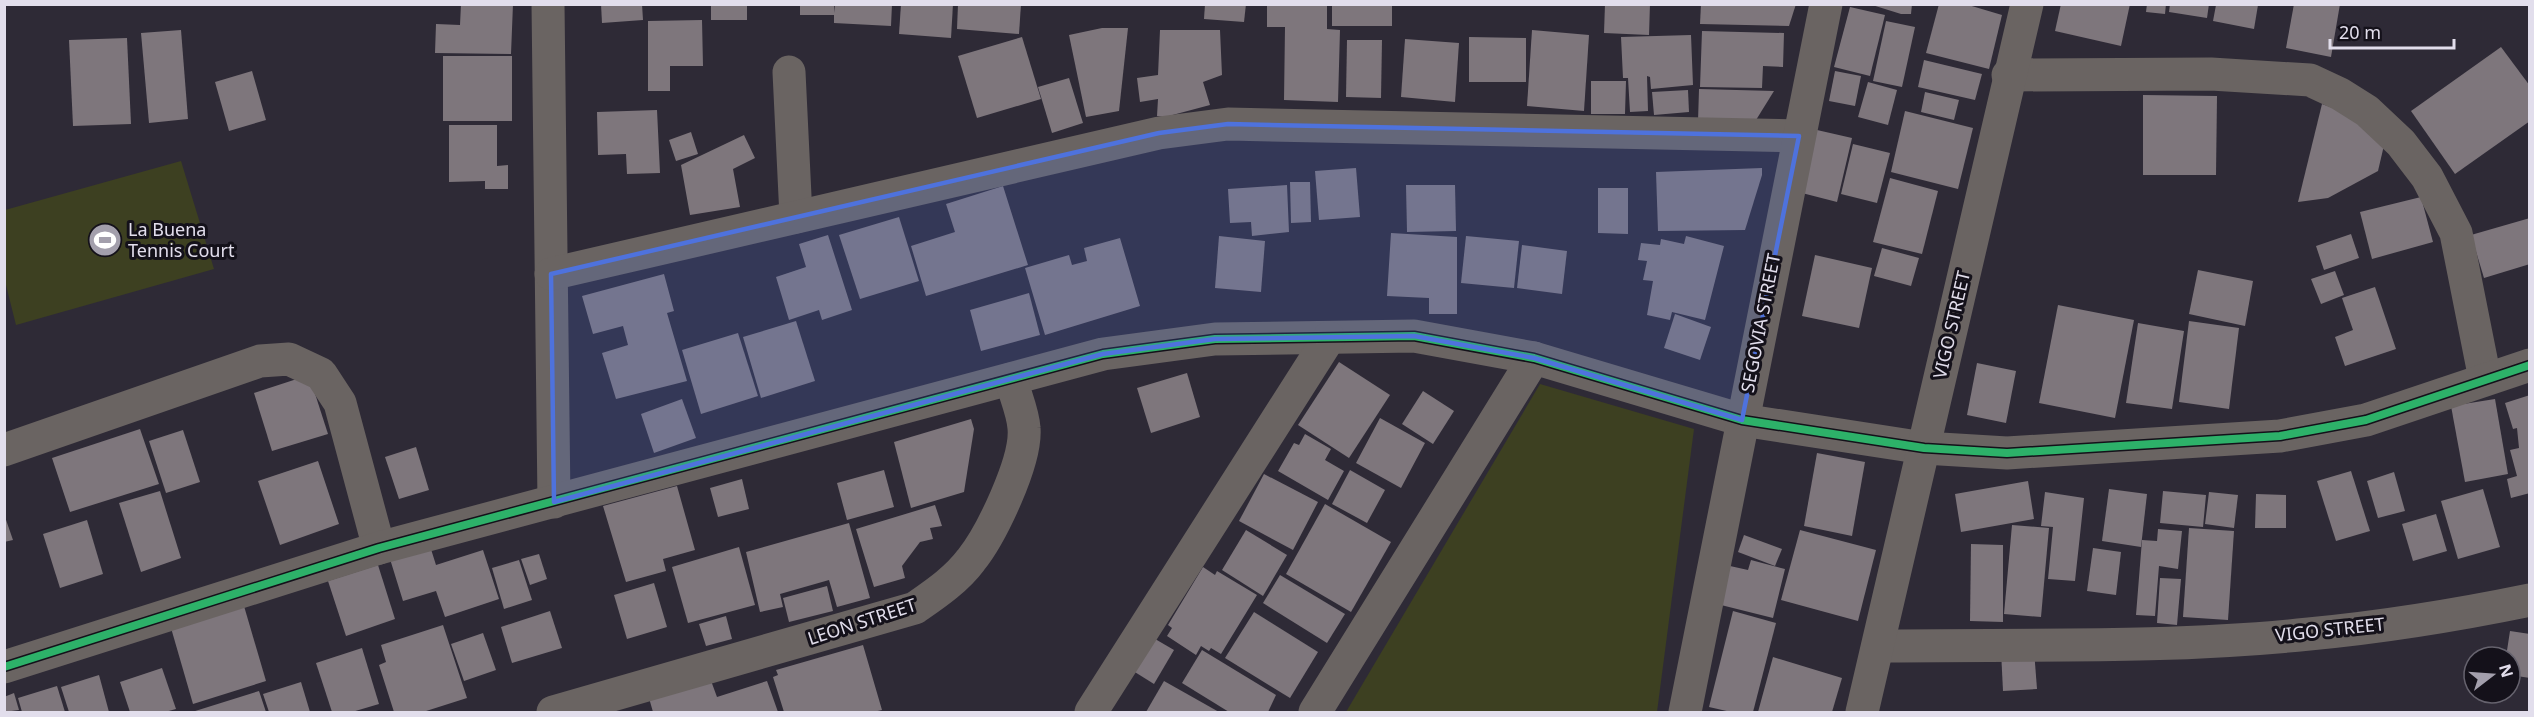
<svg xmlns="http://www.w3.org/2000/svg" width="2534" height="717" font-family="'Noto Sans',sans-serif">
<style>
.green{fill:#3d4021}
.building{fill:#7e767c}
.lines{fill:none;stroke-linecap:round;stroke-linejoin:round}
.minor{stroke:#6a6462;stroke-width:33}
.cycleway-casing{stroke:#14111a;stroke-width:11}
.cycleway{stroke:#2db169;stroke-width:8}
.marked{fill:#4e72dd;fill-opacity:0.2;stroke:#4e72dd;stroke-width:4.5;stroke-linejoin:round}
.labels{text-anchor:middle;stroke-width:6;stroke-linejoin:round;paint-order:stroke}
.poi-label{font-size:18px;fill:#e2deec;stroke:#14111a;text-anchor:start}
.street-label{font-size:18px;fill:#e2deec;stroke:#14111a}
</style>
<rect width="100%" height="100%" fill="#2e2a36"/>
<g class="green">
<polygon points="181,161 214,269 16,325 5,281 5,210"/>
<polygon points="1540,384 1694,429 1657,712 1346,712"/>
</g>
<g class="building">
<polygon points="461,4 513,4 511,54 435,53 436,24 460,25"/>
<polygon points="601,4 642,4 643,20 602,23"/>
<rect x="711" y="4" width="36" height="16"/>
<polygon points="800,4 834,4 835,13 835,4 892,4 891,26 834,23 834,15 800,15"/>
<polygon points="901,4 953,4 951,38 899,34"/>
<polygon points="958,4 1021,4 1019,34 957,29"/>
<polygon points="1205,4 1246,4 1244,22 1204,19"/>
<polygon points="1267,4 1327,4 1327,29 1340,30 1338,102 1284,100 1285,27 1267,27"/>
<rect x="1332" y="4" width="60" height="22"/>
<polygon points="1605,4 1650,4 1649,35 1604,33"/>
<polygon points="1701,4 1796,4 1789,26 1700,24"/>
<polygon points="1869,4 1912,4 1911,14 1901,14"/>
<polygon points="1939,4 1965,4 2002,15 1989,69 1926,53"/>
<polygon points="2061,4 2130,4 2121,46 2055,31"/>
<polygon points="2147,4 2166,4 2165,14 2146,12"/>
<polygon points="2170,4 2209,4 2207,18 2169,12"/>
<polygon points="2294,4 2340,4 2331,57 2286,48"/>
<polygon points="2216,5 2258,5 2254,29 2213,21"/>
<polygon points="1850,7 1885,15 1870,76 1834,67"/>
<polygon points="702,20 703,66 670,66 670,91 648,91 648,21"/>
<polygon points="1886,21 1915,27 1902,87 1873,81"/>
<polygon points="1102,28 1128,28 1119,111 1086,117 1069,35"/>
<polygon points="181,30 188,119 149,123 141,33"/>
<polygon points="1160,30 1220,30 1222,75 1203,82 1210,105 1165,117 1157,116 1158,99 1140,102 1137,78 1158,75"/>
<polygon points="1532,30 1589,35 1584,111 1527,106"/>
<polygon points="1702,31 1784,33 1783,67 1763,66 1762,88 1700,87"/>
<polygon points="1691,35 1693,85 1651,89 1650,77 1647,76 1648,111 1630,112 1628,78 1623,78 1621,37"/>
<polygon points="1022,37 1041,99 977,118 958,56"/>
<polygon points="1469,37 1526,38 1526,82 1469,82"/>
<polygon points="127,38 131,124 73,126 69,40"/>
<polygon points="1405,39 1459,43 1455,102 1401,97"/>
<polygon points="1347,40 1382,40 1381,98 1346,97"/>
<polygon points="2501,47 2530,86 2530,121 2455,174 2411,111"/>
<rect x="443" y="56" width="69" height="65"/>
<polygon points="1924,60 1982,74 1975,100 1918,87"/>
<polygon points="252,71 266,120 229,131 215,82"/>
<polygon points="1835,71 1861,76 1855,106 1829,101"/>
<polygon points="1069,78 1083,123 1052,133 1038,87"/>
<polygon points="1591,81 1626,81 1625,114 1591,114"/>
<polygon points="1868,82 1897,90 1888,125 1858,117"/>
<polygon points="1699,89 1774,91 1756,120 1698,121"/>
<polygon points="1688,90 1689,112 1654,115 1652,92"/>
<polygon points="1925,92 1959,100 1954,120 1921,112"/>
<polygon points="2143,95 2217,96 2216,175 2143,175"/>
<polygon points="2322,104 2388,128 2378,171 2328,198 2298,202"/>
<polygon points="657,110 660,173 627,174 626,154 598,155 597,112"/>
<polygon points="1905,111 1973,128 1958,189 1891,172"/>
<polygon points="449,125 497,125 497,166 508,165 508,189 485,189 485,181 449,182"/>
<polygon points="1817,130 1852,138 1837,202 1802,193"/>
<polygon points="691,132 698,154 676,161 669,140"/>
<polygon points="744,135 755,158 733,169 740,207 690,215 681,165"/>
<polygon points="1853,144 1890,153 1877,203 1841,194"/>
<polygon points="1356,168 1360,217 1319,220 1315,171"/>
<polygon points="1762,168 1762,175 1745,230 1658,231 1656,172"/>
<polygon points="1890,178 1938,191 1922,254 1873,242"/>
<polygon points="1290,182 1310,182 1311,222 1291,223"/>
<polygon points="1287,185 1289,232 1252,236 1251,222 1230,223 1228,189"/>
<polygon points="1406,185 1455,185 1456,231 1407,232"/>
<polygon points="1003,186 1028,265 926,296 911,246 955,232 946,204"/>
<polygon points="1598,188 1628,188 1628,234 1598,233"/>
<polygon points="2421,197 2433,242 2372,259 2360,212"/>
<polygon points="899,217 919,281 860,299 839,235"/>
<polygon points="2530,218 2530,264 2484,278 2471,235"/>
<polygon points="1391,233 1457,237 1457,314 1429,314 1429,298 1387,296"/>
<polygon points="2351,234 2359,258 2324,270 2316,246"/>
<polygon points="828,235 852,310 822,320 819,310 789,320 776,277 806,267 799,244"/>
<polygon points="1219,236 1265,241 1261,292 1215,288"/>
<polygon points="1466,236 1519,241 1514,288 1461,283"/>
<polygon points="1686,236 1724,246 1705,320 1672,312 1670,320 1647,315 1653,281 1643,280 1647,261 1638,260 1641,243 1660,245 1661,239 1684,244"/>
<polygon points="1120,238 1140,306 1045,335 1025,268 1069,255 1072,265 1087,261 1084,248"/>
<polygon points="1522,245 1567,251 1562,294 1517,288"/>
<polygon points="1882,248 1919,258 1911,286 1874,276"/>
<polygon points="1815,255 1872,268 1859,328 1802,316"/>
<polygon points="2198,270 2253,281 2245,326 2189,314"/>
<polygon points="2335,271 2344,295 2321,304 2311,279"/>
<polygon points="664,274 674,311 667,313 687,381 616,399 602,353 628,345 623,326 593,334 582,296"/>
<polygon points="2375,287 2396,349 2345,366 2335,337 2353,330 2342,298"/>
<polygon points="1029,293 1040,335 981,351 970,310"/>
<polygon points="2058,305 2134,320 2115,418 2039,403"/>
<polygon points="1675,314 1711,327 1700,360 1664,348"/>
<polygon points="796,321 815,381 761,398 743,337"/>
<polygon points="2189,321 2239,328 2229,409 2179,402"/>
<polygon points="2138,323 2184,331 2172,409 2126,403"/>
<polygon points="738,333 758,396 701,414 682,350"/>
<polygon points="1339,362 1390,395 1349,458 1298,425"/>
<polygon points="1977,363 2016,371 2006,423 1967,415"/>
<polygon points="1187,373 1200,417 1151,433 1137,388"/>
<polygon points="309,375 328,434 272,451 254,393"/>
<polygon points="1423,391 1454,411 1433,444 1402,424"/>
<polygon points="2530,395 2530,493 2511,498 2507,479 2517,476 2510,450 2519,448 2517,428 2513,429 2505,403"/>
<polygon points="682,399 696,438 654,453 641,414"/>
<polygon points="2495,399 2508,474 2465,482 2451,406"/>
<polygon points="1380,418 1425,443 1401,488 1356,463"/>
<polygon points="971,419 974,429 964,492 911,508 894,442"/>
<polygon points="140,429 159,484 70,512 52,458"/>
<polygon points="183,430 200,482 166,493 149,441"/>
<polygon points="1305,434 1331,449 1325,460 1344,471 1328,500 1278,471 1294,443 1299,445"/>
<polygon points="416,447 429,490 399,499 385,457"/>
<polygon points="1817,453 1865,462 1852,536 1804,526"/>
<polygon points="318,461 339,524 280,545 258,481"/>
<polygon points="884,470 894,507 847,520 837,483"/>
<polygon points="1350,470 1385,490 1367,523 1332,504"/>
<polygon points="2351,471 2370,531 2336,541 2317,481"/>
<polygon points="2394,472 2405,511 2378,518 2367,481"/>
<polygon points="1264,474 1318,502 1293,550 1239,521"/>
<polygon points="742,479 749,509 718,517 710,488"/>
<polygon points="2028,481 2034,519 1961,532 1955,494"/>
<polygon points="677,486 695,550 663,559 666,571 626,582 603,506"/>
<polygon points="2109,489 2147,494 2141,547 2102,541"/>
<polygon points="2483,489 2500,547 2458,559 2441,501"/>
<polygon points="160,491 181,558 141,572 119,503"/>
<polygon points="2163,491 2206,495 2203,527 2160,523"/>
<polygon points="2045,492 2084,498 2075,581 2048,579 2053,527 2041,526"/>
<polygon points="2209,492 2238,495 2234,528 2205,524"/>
<polygon points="2256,494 2286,495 2286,528 2255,528"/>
<polygon points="1325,504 1391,542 1351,612 1286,574"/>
<polygon points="935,505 942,526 930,528 933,539 920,542 902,566 905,578 874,587 856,529"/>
<polygon points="4,514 13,540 4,542"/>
<polygon points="2436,514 2447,551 2413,561 2402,524"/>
<polygon points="87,520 103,574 60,588 43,534"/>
<polygon points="849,523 870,598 837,607 829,580 780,594 783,607 760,612 746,552"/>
<polygon points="2012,525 2049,528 2041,617 2004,614"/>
<polygon points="2189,528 2234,531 2228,620 2183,617"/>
<polygon points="2158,529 2182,531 2178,569 2159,566 2155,616 2136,615 2142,540 2157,541"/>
<polygon points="1246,530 1287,555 1263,596 1222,570"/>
<polygon points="1800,530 1876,550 1858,621 1781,600"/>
<polygon points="1744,535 1782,549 1775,566 1738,552"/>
<polygon points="1971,544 2003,545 2003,622 1970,621"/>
<polygon points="430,546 436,565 483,550 499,599 445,617 436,591 403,601 390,559"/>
<polygon points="739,547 755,605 688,623 672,567"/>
<polygon points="2093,548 2121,552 2116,595 2087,591"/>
<polygon points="539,554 547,579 530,585 521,559"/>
<polygon points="519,560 532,600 504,609 492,568"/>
<polygon points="1751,560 1785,569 1773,618 1721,605 1730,566 1748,570"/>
<polygon points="378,565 395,619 346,636 328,581"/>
<polygon points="1203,567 1215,575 1217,571 1257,595 1221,654 1211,648 1209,651 1201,646 1196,655 1167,636 1172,628 1168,625"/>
<polygon points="1280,575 1345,614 1327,643 1263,603"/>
<polygon points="2160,578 2181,579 2177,625 2157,623"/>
<polygon points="654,583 667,627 627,639 614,595"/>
<polygon points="827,586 833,611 789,622 783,598"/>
<polygon points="244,606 266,681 193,704 171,628"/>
<polygon points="550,611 562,648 512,663 501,627"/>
<polygon points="1733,611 1776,623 1753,712 1731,712 1709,707"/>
<polygon points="1254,612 1318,652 1290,698 1225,658"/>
<polygon points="726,616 732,639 706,646 699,624"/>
<polygon points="443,625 467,698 423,712 394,712 379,665 386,662 381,645"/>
<polygon points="2510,631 2530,634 2530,678 2510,675 2510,657 2506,657"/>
<polygon points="483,633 496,670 464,681 451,644"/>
<polygon points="1150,636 1174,650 1154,684 1130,669"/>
<polygon points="863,645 882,710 873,712 784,712 773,677 778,675 776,670"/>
<polygon points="362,648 379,704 352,712 332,712 316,663"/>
<polygon points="1202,650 1276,695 1268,712 1229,712 1182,683"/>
<polygon points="2034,650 2037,689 2003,691 2001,651"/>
<polygon points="1773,657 1842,678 1832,712 1758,712"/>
<polygon points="162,668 176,709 165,712 130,712 120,682"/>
<polygon points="99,675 109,712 69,712 61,687"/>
<polygon points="710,678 717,697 767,681 778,712 653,712 649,698"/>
<polygon points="1164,681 1219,712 1146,712"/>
<polygon points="301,682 310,712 269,712 263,694"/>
<polygon points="57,686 65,712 22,712 18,698"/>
<polygon points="259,691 266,712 192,712"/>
<polygon points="14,693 19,710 4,712 4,697"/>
</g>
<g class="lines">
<g class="minor">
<polyline points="548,4 554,502"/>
<polyline points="789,72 796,217"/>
<polyline points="2008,75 2211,74 2310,80 2340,94 2367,111 2401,143 2427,177 2456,233 2485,379"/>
<polyline points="551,274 1159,133 1228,124 1799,136"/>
<polyline points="4,450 260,361 289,359 321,374 340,403 379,548"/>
<path d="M1878 646C2021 644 2167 649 2309 634 2383 627 2457 615 2530 600"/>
<polyline points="4,667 379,548 1103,354 1215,339 1414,336 1534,358 1742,420 1924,448 2007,453 2280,436 2366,420 2530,365"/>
<path d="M553 712 915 608C935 594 956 580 971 560 991 535 1027 461 1024 428 1023 412 1015 395 1011 379"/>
<polyline points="1091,712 1329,338"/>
<polyline points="1315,712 1534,358"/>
<polyline points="1685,712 1826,4"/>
<polyline points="1862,712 2027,4"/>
</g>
<g class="cycleway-casing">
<polyline id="cycleway" points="4,667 379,548 1103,354 1215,339 1414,336 1534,358 1742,420 1924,448 2007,453 2280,436 2366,420 2530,365"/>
</g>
<use href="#cycleway" class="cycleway"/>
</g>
<path class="marked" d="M1228 124 1799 136 1742 420 1534 358 1414 336 1215 339 1103 354 554 502 551 274 1159 133Z"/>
<defs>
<g id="stadium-disc" transform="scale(1.725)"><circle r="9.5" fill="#a39fac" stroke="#14111a"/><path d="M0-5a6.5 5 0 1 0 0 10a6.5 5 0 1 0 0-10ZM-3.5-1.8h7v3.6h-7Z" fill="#fff"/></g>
</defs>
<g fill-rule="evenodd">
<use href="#stadium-disc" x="105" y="240"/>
</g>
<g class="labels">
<g class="poi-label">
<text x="128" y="236">La Buena<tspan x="128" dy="21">Tennis Court</tspan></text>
</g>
<g class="street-label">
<text transform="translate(1761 323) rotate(-79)" y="6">SEGOVIA STREET</text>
<text transform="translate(1952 325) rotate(-77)" y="6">VIGO STREET</text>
<text transform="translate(862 622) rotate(-18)" y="6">LEON STREET</text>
<text transform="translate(2330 630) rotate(-6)" y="6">VIGO STREET</text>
</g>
</g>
<rect width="2534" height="717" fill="none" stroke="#e2deec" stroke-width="12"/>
<g transform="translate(2492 675) rotate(73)"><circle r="28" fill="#14111a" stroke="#66636e" stroke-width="1.5"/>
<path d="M0-4.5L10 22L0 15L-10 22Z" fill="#a39fac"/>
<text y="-9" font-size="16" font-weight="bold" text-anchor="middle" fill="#e2deec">N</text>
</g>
<path d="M2330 39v9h124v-9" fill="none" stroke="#e2deec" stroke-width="3"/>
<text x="2339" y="39" font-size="18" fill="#e2deec" stroke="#14111a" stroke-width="4.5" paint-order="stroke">20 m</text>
</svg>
